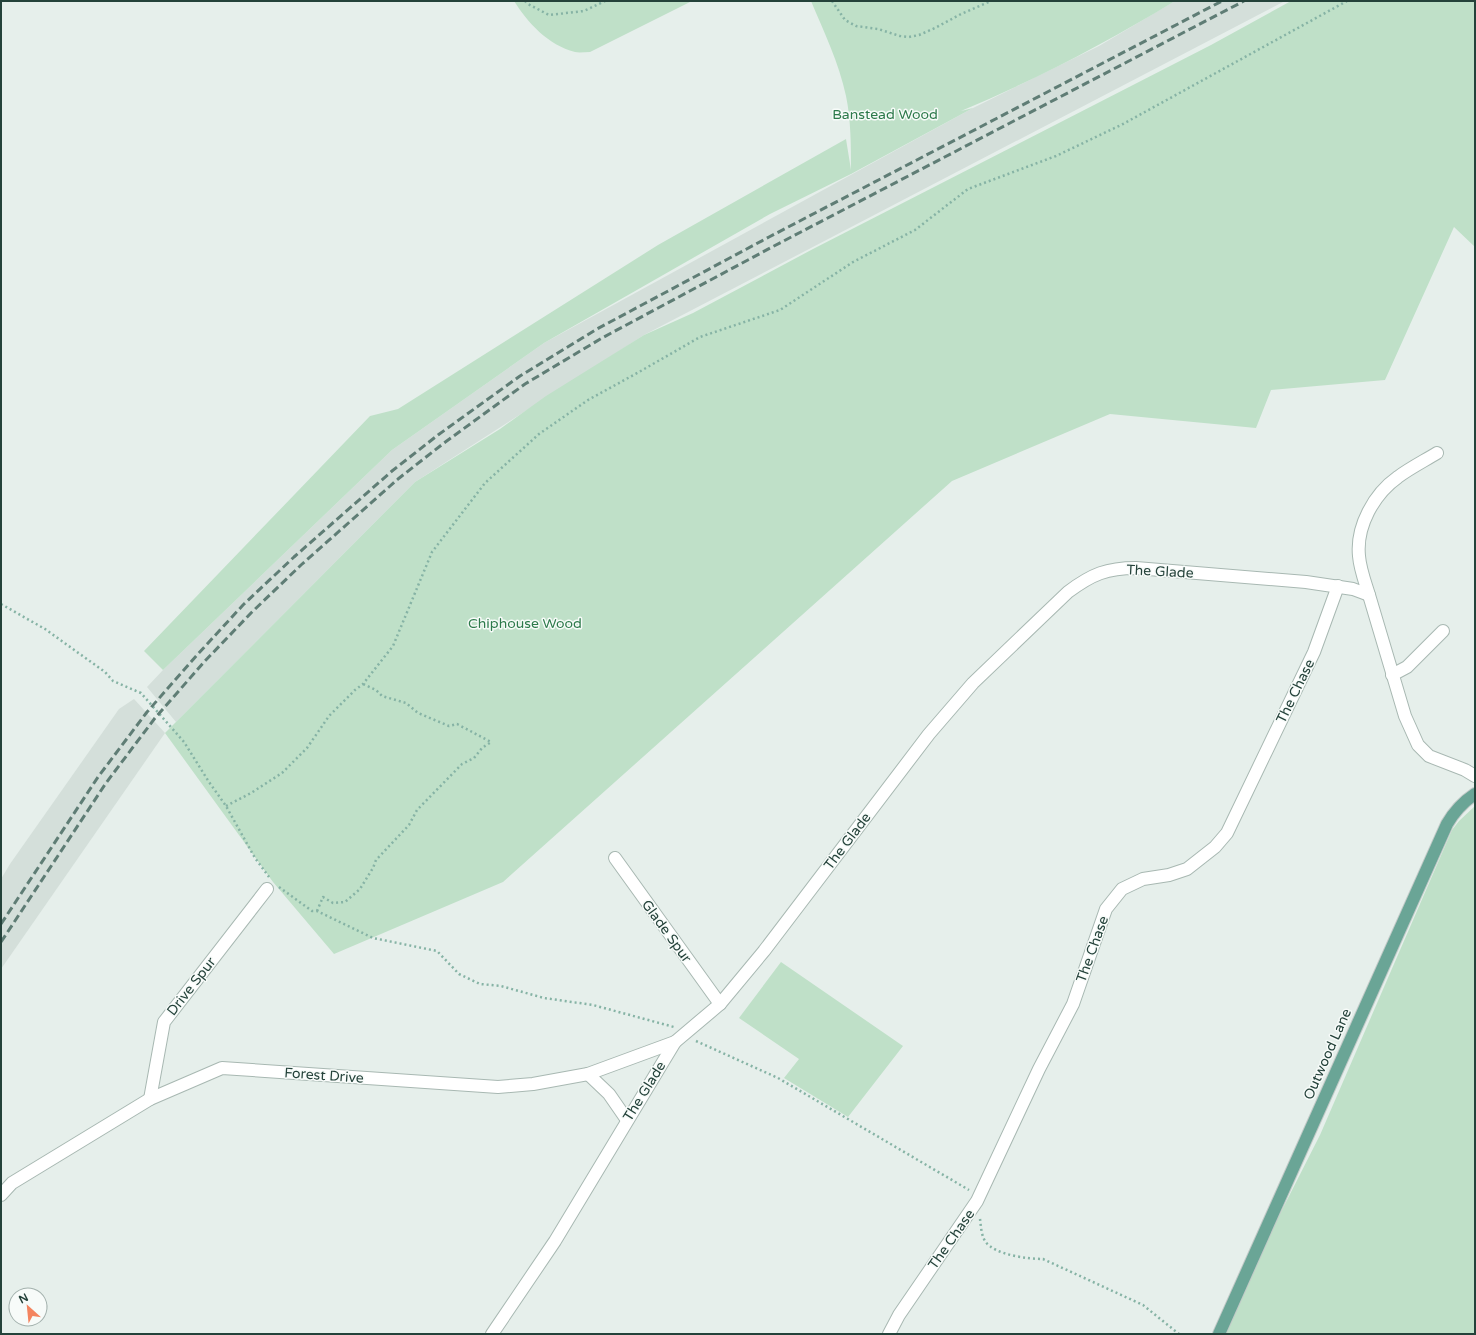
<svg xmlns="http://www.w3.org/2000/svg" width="1476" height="1335" font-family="'Varela Round',sans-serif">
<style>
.built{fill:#d4dfda}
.green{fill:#bfe0c8}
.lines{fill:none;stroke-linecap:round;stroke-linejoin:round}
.minor-casing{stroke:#a8b8b2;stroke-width:14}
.major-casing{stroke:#c2cac8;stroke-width:14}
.path{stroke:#86b3a5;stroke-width:2.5;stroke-dasharray:2 3;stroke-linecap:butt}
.minor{stroke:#fff;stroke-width:12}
.major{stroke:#6aa596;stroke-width:12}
.rail{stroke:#5f7d75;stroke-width:3;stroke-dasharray:8 4;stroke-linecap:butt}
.labels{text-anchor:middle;stroke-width:3;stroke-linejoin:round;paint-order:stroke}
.park-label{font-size:14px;fill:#2d7a4b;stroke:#f7fbf9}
.street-label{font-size:14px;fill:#24423a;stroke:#f7fbf9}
</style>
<rect width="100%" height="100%" fill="#e6efeb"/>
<g class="built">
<polygon points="1175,1 1285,1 644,335 415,482 176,722 147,687 163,670 392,450 544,343 973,108 1099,46"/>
<polygon points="134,699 165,733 1,969 1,879 10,864 119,709"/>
</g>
<g class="green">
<path d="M514 1H692L590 52C585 52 579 53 575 52 548 45 528 23 514 1Z"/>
<path d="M811 1H1175C1106 43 1035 80 961 111L973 108 851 174 770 214 544 343 392 450 163 670 144 651 370 416 398 409 658 245 846 139 851 170C851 146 851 120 846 96 839 63 824 32 811 1Z"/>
<polygon points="1291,1 1475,1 1475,247 1454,227 1385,380 1271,390 1256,428 1110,414 952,481 503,882 334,954 273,882 165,733 415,482 500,429 546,396 644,335 693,313 813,249 1211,45"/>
<polygon points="1475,806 1475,1334 1219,1334 1320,1135 1452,830 1459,821"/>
<polygon points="781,962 903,1046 848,1117 784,1078 799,1059 739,1018"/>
</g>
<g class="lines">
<g class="minor-casing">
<g id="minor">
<polyline points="1369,595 1405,716 1418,745 1429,756 1465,770 1475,776"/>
<polyline points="1392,675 1407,667 1443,631"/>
<polyline points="615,858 720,1004"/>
<polyline points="588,1074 609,1094 627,1120"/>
<polyline points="150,1099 164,1022 267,889"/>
<polyline points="1,1195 12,1183 150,1099 222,1068 498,1087 533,1084 588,1074 675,1042"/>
<path d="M492 1334 555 1241 675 1042 720 1004 764 951 929 734 973 683 1068 592C1092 574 1107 568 1136 568L1306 582 1353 589 1369 595C1365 582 1360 569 1359 556 1356 526 1374 494 1398 477 1410 468 1424 461 1437 453"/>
<polyline points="889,1334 899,1315 977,1201 1039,1069 1073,1004 1106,909 1122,889 1143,879 1169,875 1187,869 1215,847 1227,833 1314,652 1338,586"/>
</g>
</g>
<g class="major-casing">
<path id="major" d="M1219 1334 1447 824C1454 812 1463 802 1475 794"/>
</g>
<g class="path">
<polyline points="525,1 528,4 549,15 584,11 605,1"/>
<polyline points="832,1 845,20 856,26 878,29 900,36 909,37 919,35 935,28 961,14 991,1"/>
<polyline points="1,604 45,629 105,672 113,681 141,693 184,742 209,782 226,806 255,858 269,877"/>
<polyline points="226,806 251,793 282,773 307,748 329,716 355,690 363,684 393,646 432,552 485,483 539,434 588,400 639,372 700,337 780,310 853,262 915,230 968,189 1056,156 1123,124 1347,1"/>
<polyline points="279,887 312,911 317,911 373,938 437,951 459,974 480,984 501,986 544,998 593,1005 674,1027"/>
<polyline points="317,911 323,897 333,903 345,902 360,889 373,868 376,860 409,825 417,810 462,764 474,758 482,748 491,742 457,724 449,726 418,713 406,703 382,696 376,690 363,684"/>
<polyline points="696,1041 778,1078 969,1190"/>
<path d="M980 1219C981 1226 981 1234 985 1241 994 1255 1028 1259 1043 1259L1143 1305 1179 1334"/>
</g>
<use href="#minor" class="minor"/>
<use href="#major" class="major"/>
<g class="rail">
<polyline points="1,924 98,777 147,712 198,654 243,605 294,557 392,471 438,435 520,376 597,329 769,237 1222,1"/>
<polyline points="1,942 106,783 155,718 205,661 251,613 301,565 398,479 444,443 525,384 602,338 774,246 1244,1"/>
</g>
</g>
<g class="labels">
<g class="park-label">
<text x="885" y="119">Banstead Wood</text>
<text x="525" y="628">Chiphouse Wood</text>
</g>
<g class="street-label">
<text transform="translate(1160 571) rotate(3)" y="5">The Glade</text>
<text transform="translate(1295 691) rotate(-64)" y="5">The Chase</text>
<text transform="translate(847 841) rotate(-53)" y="5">The Glade</text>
<text transform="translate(667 931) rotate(54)" y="5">Glade Spur</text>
<text transform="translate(1092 949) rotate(-70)" y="5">The Chase</text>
<text transform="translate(191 986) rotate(-52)" y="5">Drive Spur</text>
<text transform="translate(1327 1054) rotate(-66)" y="5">Outwood Lane</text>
<text transform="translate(324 1075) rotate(4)" y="5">Forest Drive</text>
<text transform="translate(644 1091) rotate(-58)" y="5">The Glade</text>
<text transform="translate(951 1239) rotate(-55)" y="5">The Chase</text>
</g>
</g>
<rect width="1476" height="1335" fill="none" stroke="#24423a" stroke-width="4"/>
<g transform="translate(28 1307) rotate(333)"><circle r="19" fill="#f7fbf9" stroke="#a3b1ad"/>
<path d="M0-3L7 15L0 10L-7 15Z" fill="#f4845f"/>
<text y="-6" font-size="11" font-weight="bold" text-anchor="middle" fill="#24423a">N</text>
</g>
</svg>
